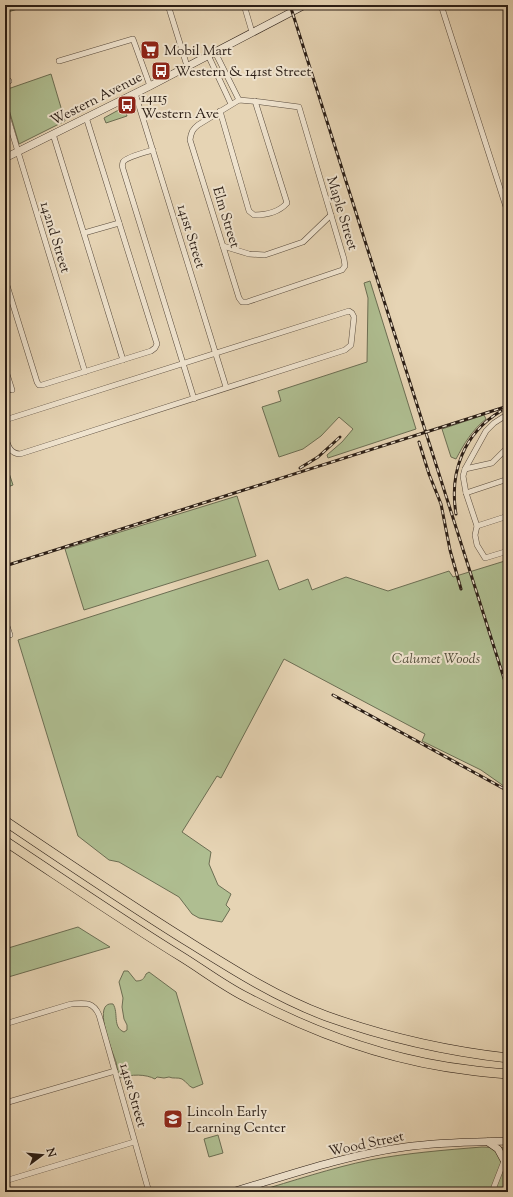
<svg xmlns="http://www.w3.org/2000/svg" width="513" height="1197" font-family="'Sorts Mill Goudy',serif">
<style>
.green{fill:#afbe91;stroke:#6c6e53}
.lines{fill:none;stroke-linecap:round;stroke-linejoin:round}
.street-casing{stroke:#594b3d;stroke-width:6}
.secondary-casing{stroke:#2a1d15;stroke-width:8}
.highway-casing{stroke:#2a1d15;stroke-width:10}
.street{stroke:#efe3ce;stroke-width:5}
.secondary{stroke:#efe3ce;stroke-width:7}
.highway{stroke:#e6d4b4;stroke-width:9}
.rail-casing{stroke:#2a1d15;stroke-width:3}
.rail{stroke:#efe3ce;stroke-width:1.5;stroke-dasharray:4.5;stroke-linecap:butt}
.labels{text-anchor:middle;stroke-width:4;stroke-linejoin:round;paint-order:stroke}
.poi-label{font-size:14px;fill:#2a1d15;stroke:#efe3ce;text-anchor:start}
.street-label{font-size:14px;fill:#2a1d15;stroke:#efe3ce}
.park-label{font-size:14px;font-style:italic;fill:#524d3a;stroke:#efe3ce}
</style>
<rect width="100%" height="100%" fill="#e6d4b4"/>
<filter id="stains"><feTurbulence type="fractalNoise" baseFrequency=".005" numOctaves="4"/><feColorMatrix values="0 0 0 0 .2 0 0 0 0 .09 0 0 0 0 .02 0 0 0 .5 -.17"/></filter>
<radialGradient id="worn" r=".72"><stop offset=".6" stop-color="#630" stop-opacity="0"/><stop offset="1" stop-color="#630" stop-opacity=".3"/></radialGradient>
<g class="green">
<polygon points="5,5 30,5 5,13"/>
<polygon points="51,74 65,121 19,144 5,96 5,90"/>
<polygon points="124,107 127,116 106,123 104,118"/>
<polygon points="370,281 416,429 328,458 327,455 342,442 353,429 339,417 321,436 303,449 279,457 262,407 281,401 278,391 367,362 368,298 364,283"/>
<path d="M484 415 486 419C472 430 464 444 456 459L451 457 442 429Z"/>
<polygon points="5,461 13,485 5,488"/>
<polygon points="237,496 256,556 84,610 65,549"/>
<polygon points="268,560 279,590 308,579 312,590 346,577 388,591 449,571 453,577 508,560 508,789 481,770 422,741 425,734 284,659 221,778 217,776 182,832 211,852 209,864 218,885 231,894 226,905 230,909 222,922 199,918 192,914 179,897 119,862 109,860 78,836 18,640"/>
<polygon points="78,927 110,947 5,978 5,949"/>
<path d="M124 971H128L136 981C142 981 144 979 146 974L149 972 176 992 203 1084 193 1088C188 1086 187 1082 182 1079 178 1077 173 1079 169 1077L164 1078 157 1077 155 1079C146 1074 131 1074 120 1078 118 1073 117 1067 116 1062 113 1053 91 1001 113 1004 119 1013 112 1027 124 1032L127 1030V1025L124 1019 122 1007 123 998 119 982Z"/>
<polygon points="218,1135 223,1153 209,1157 204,1139"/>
<path d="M482 1147 508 1148V1192H255C293 1181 331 1168 370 1160 407 1153 445 1150 482 1147Z"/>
</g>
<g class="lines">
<g class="street-casing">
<g id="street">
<polyline points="168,5 187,66"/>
<polyline points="244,5 252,32"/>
<polyline points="441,5 508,213"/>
<polyline points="215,52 239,100"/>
<polyline points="208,55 231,104"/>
<polyline points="59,61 133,39 150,86"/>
<polyline points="5,83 9,81"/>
<polyline points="135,93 226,387"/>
<path d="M239 100 261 102 299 107 344 259 345 266 342 270 247 302H242L239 298 190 140C191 132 193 129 198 125Z"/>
<polyline points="5,109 85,372"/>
<path d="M220 111 249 211 254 215C266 215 279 212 287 203L255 101"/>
<polyline points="53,134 123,360"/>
<path d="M153 150C146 152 126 157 123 162 122 165 122 166 123 169L194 399"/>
<polyline points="84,233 119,223"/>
<polyline points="223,246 249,254 265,255 303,242 331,215"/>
<polyline points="5,279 37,382 39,385 42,385 151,351 155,348 157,344 86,117"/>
<polyline points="5,368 12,390"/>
<polyline points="508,414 494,423 486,431 465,469 463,476 466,493 477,526 475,535 477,545 485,558 508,551"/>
<path d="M5 420 349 311 352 313 354 317 351 345 345 350C236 384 128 419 20 454 9 453 8 445 5 436"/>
<polyline points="465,469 492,463 508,447"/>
<polyline points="466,493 508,479"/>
<polyline points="477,526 508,516"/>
<polyline points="5,620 10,635"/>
<path d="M5 1024 71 1004C84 1003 93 1001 99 1015L149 1192"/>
<polyline points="5,1103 115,1071"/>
<polyline points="5,1181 134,1142"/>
<polyline points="492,1192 508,1151"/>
</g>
</g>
<g class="secondary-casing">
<g id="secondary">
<polyline points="5,158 150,86 305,5"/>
<polyline points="488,1142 498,1149 504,1160"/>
<path d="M232 1192C289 1175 346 1155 405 1147 439 1142 473 1142 508 1141"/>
</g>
</g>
<g class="highway-casing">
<g id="highway">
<path d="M5 821C67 863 129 905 192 944 235 971 278 998 326 1016 385 1037 446 1051 508 1058"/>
<path d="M5 841C64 880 122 920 182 957 203 970 224 986 246 997 314 1033 392 1061 469 1070 482 1072 495 1073 508 1074"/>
</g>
</g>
<use href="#street" class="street"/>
<use href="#secondary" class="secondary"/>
<use href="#highway" class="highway"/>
<g class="rail-casing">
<g id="rail">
<polyline points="290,5 508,691"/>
<polyline points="419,442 429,474 441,504 450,550 461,589"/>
<polyline points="300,468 318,457 340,437"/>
<path d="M456 514C449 472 464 433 501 411"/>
<polyline points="5,566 508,406"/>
<polyline points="333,695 508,791"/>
</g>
</g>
<use href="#rail" class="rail"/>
</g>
<defs>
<g id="supermarket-square" transform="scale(1)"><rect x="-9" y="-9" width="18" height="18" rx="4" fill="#8f2418" stroke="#efe3ce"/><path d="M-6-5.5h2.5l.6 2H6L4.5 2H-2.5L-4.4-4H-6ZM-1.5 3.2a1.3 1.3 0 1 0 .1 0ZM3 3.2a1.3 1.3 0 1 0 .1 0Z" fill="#fff"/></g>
<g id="bus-square" transform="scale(1)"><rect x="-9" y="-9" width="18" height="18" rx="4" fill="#8f2418" stroke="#efe3ce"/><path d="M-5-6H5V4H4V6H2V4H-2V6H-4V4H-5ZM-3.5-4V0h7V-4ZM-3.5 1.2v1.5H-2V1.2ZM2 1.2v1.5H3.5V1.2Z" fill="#fff"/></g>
<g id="school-square" transform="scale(1)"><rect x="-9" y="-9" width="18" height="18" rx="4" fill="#8f2418" stroke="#efe3ce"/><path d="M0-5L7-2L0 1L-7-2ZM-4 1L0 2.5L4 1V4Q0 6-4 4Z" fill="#fff"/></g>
</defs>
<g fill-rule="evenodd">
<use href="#supermarket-square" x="150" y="50"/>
<use href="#bus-square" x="161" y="71"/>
<use href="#bus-square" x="127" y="105"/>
<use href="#school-square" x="173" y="1119"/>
</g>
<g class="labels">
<g class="poi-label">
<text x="164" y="55">Mobil Mart</text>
<text x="175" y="76">Western &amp; 141st Street</text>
<text x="141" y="102">14115<tspan x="141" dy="16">Western Ave</tspan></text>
<text x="187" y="1116">Lincoln Early<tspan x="187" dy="16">Learning Center</tspan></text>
</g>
<g class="street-label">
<text transform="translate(96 98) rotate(-27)" y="5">Western Avenue</text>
<text transform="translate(343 213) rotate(73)" y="5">Maple Street</text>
<text transform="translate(227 217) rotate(73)" y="5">Elm Street</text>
<text transform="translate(192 236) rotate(73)" y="5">141st Street</text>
<text transform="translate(56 237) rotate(73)" y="5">142nd Street</text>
<text transform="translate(134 1095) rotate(74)" y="5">141st Street</text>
<text transform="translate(366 1143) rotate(-12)" y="5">Wood Street</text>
</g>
<g class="park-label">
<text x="436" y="663">Calumet Woods</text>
</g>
</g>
<rect width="513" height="1197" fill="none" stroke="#e6d4b4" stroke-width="20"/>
<rect x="6" y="6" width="501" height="1185" fill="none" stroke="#2a1d15" stroke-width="2"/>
<rect x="10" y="10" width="493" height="1177" fill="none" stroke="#2a1d15"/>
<g transform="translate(42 1155) rotate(74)" stroke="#efe3ce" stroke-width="3" paint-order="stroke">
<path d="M0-3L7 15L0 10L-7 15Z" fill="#2a1d15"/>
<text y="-6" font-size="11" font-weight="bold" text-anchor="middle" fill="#2a1d15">N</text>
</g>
<rect width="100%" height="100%" filter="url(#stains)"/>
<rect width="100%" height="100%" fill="url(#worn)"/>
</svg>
